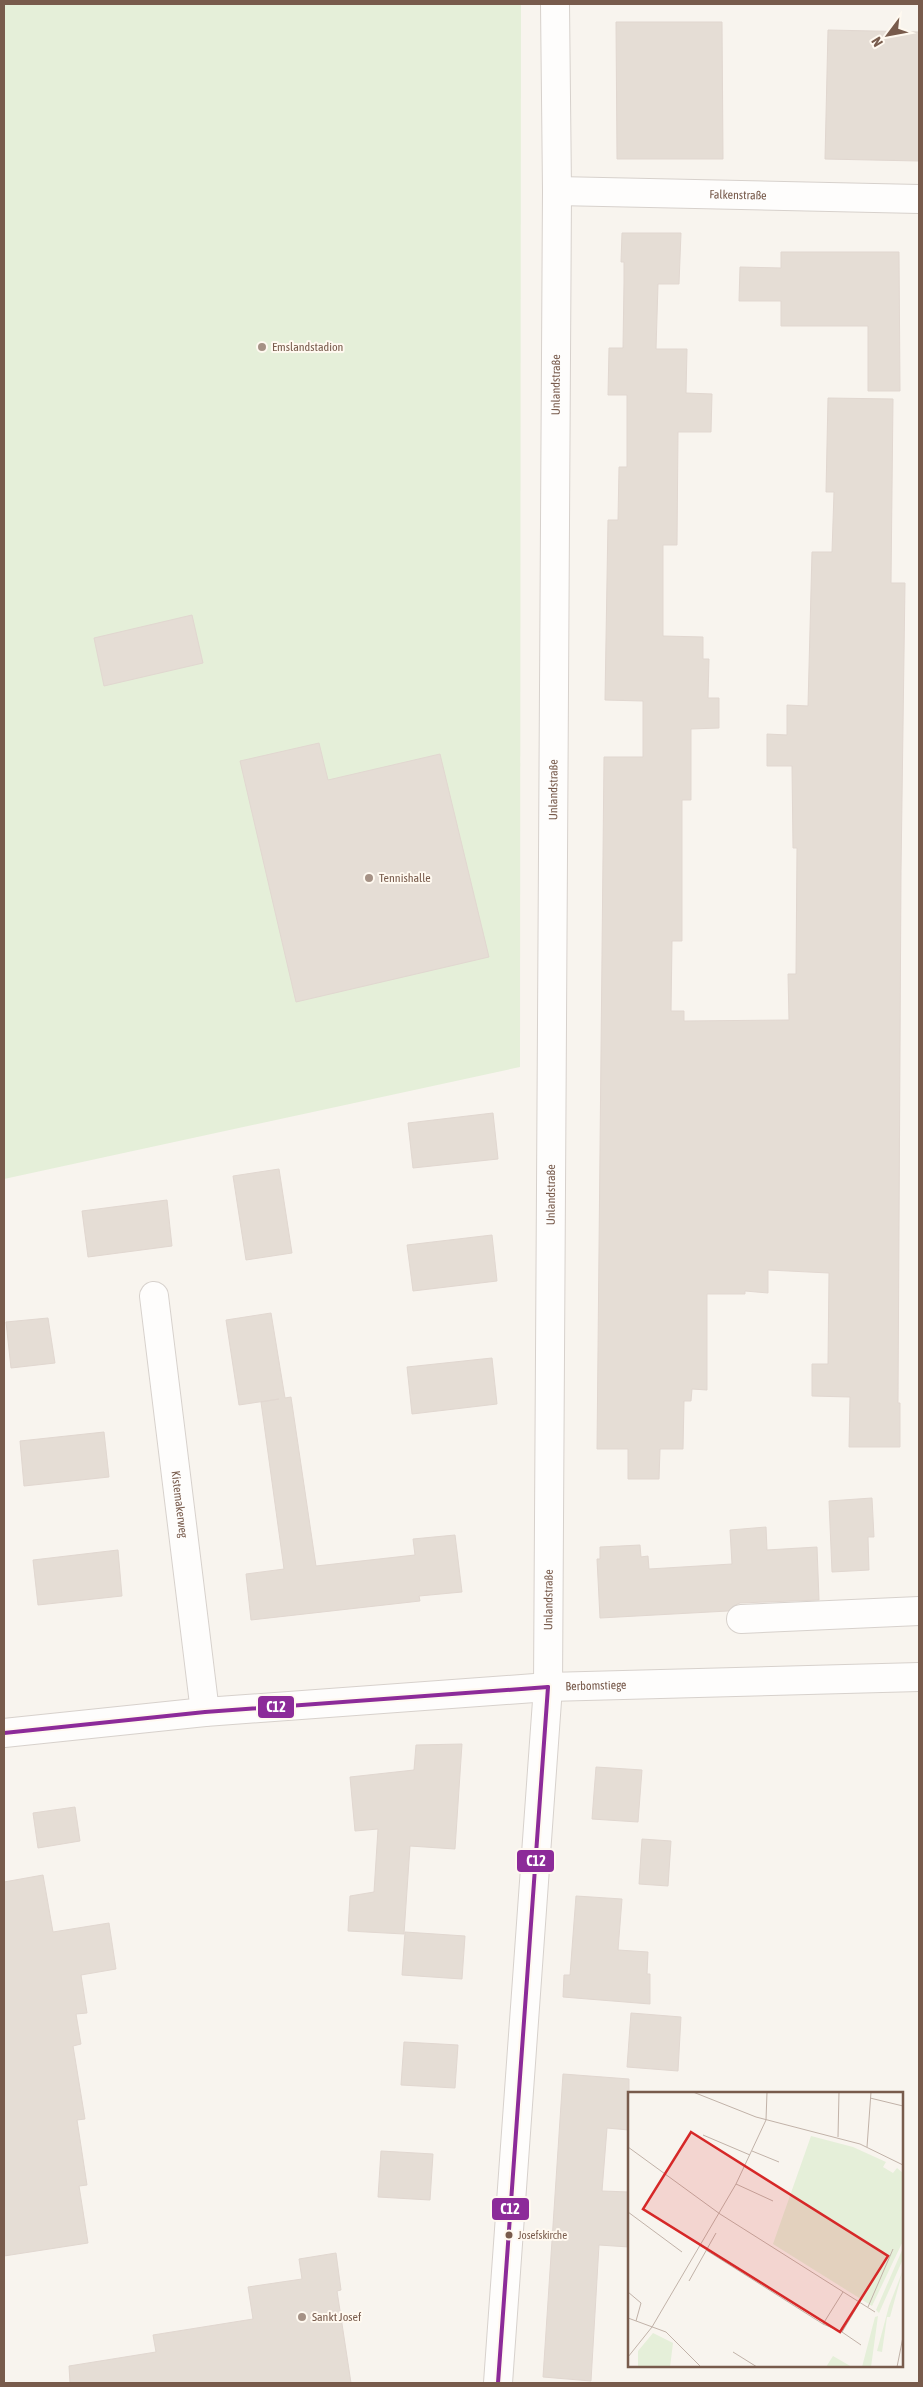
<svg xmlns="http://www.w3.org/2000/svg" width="923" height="2387" font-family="'Asap Condensed',sans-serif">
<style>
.green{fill:#e5efd9}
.building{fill:#e5ddd5;stroke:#e1d7d0}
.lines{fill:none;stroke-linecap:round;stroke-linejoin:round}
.minor-casing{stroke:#d7d1cc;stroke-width:30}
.minor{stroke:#fefdfc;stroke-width:28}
.bus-1-casing{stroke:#fff9f0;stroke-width:8}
.bus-1{stroke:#8c2b99;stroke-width:4}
.poi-dot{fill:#a59185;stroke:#fff9f0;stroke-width:2}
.bus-dot{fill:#785b4c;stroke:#fff9f0;stroke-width:2}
.labels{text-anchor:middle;stroke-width:4;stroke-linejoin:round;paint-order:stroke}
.bus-label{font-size:11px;fill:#785b4c;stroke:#fff9f0;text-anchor:start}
.street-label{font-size:12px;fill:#785b4c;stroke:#fff9f0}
.poi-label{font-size:12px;fill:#785b4c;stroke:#fff9f0;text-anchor:start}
.inset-road{fill:none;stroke:#c1b2a8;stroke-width:1}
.view{fill:#d62828;fill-opacity:0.15;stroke:#d62828;stroke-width:2.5}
.inset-edge{fill:none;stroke:#785b4c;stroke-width:2.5}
.line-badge{stroke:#fff9f0;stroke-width:2}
.badge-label{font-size:14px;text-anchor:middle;font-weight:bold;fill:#fff}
</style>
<rect width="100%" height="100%" fill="#f8f4ee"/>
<polygon class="green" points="4,4 521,4 520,1067 4,1179"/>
<g class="building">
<polygon points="616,22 722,22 723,159 617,159"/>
<polygon points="828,30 919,32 919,161 825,159"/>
<polygon points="622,233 681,233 679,284 658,284 656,349 687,349 686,393 712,394 711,432 678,432 677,545 663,545 663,636 703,637 703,659 709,659 708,698 719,698 719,728 691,729 691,800 682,800 682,941 672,941 671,1011 684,1011 684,1021 789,1020 788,974 796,974 797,848 793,848 792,766 767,766 767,734 787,735 787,705 808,706 812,552 832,552 834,492 826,492 828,398 893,399 891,583 905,583 901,872 898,1403 900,1403 900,1447 849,1447 850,1397 812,1396 812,1364 828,1364 829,1273 768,1270 768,1293 745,1291 745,1294 707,1294 707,1390 692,1389 691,1401 684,1401 683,1449 660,1449 659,1479 628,1479 628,1449 597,1449 604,757 643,757 643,701 605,700 608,520 618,520 619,467 627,467 627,395 608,395 609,348 623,348 624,283 624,262 621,262"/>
<polygon points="781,252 899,252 900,391 868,391 868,326 781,326 781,301 739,301 740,267 781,268"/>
<polygon points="192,615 203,663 104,686 94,638"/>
<polygon points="319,743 328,780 440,754 489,957 296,1002 240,761"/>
<polygon points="493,1113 498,1159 413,1168 408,1123"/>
<polygon points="279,1169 292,1253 246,1260 233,1176"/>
<polygon points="167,1200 172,1246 88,1257 82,1211"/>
<polygon points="492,1235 497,1281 413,1291 407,1245"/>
<polygon points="271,1313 285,1398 291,1397 316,1566 415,1555 413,1539 455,1535 462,1592 419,1596 420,1601 251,1620 246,1574 284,1569 261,1402 279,1399 239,1405 226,1320"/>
<polygon points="48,1318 55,1363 11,1368 6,1322"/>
<polygon points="492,1358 497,1404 412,1414 407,1367"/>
<polygon points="104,1432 109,1477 24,1486 20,1441"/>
<polygon points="872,1498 874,1537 868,1537 869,1570 832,1572 829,1501"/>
<polygon points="766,1527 767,1550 817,1547 819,1600 740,1603 733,1606 728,1611 600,1618 597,1559 600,1559 600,1547 640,1545 641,1557 648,1556 649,1569 732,1564 730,1530"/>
<polygon points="118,1550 122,1596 38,1605 33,1560"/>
<polygon points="462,1744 455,1849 410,1846 404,1934 348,1931 350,1896 374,1892 378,1829 355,1831 350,1777 414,1770 416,1745"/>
<polygon points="596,1767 642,1770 638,1822 592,1819"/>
<polygon points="75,1807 80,1841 38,1848 33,1813"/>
<polygon points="642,1839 671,1841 668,1886 639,1884"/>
<polygon points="43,1875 53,1932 109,1923 116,1969 81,1975 87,2013 76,2014 81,2044 73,2046 85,2119 77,2120 87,2185 79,2186 88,2243 4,2256 4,1882"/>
<polygon points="576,1896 622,1899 618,1950 648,1952 647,1974 650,1974 650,2004 563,1997 564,1975 570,1975"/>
<polygon points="405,1932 465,1936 462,1979 402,1975"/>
<polygon points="631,2013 681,2017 678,2071 627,2067"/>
<polygon points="404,2042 458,2045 455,2088 401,2085"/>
<polygon points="563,2074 629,2079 629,2130 607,2128 602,2191 629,2192 629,2247 599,2245 591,2381 543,2377"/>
<polygon points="381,2151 433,2154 430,2200 378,2197"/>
<polygon points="336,2253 341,2290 337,2291 351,2383 70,2383 69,2366 156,2352 153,2335 253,2319 248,2287 302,2279 299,2259"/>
</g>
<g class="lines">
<g class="minor-casing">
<g id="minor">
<path id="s1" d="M557 191 919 199"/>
<path id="s2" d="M154 1296 205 1712"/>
<polyline points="741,1619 919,1611"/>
<path id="s3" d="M4 1733 205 1712 548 1687 919 1677"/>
<path id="s4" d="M498 2383 548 1687 557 191 555 4"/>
</g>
</g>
<use href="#minor" class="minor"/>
<g class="bus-1-casing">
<g id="bus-1">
<polyline points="4,1733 205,1712 548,1687"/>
<polyline points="498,2383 548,1687"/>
</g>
</g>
<use href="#bus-1" class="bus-1"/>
</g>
<g class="poi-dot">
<circle cx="262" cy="347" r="5"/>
<circle cx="369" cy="878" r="5"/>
<circle cx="302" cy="2317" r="5"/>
</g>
<circle class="bus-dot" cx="509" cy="2235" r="4.5"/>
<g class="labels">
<g class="bus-label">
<text x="518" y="2239">Josefskirche</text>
</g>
<g class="street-label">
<text dy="4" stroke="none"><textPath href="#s1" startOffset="181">Falkenstraße</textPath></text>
<text dy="4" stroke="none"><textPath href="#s4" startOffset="2000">Unlandstraße</textPath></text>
<text dy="4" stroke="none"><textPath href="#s4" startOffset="1595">Unlandstraße</textPath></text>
<text dy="4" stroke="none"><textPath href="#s4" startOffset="1190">Unlandstraße</textPath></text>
<text dy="4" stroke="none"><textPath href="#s2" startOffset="210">Kistemakerweg</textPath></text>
<text dy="4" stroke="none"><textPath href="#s4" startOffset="785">Unlandstraße</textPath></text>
<text dy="4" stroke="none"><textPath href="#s3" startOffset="594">Berbomstiege</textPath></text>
</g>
<g class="poi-label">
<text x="272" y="351">Emslandstadion</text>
<text x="379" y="882">Tennishalle</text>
<text x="312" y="2321">Sankt Josef</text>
</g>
</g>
<g transform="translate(628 2092)">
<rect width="275" height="275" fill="#f8f4ee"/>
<path d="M183 44 225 55 258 70 255 75 265 81 269 76 275 81V149L244 214 145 152ZM275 156V167L251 221 248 218ZM275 178 262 225H259L254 260 249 259 261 214ZM250 224 243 275H234L247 225ZM25 241 45 251 42 275H10V259ZM205 264 224 275H198Z" fill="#e5efd9"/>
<path class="inset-road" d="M65 0 128 25 232 52 275 73M242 6 275 14M75 43 122 63M210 45 211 0M0 55 92 122 247 220M239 55 243 0M124 59 151 70M108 92 145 109M0 120 54 160M78 158 195 232 215 200M61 189 88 141M0 200 13 211 8 229M232 210 214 240 233 253M240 215 265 157M0 226 38 240 73 275M195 232 214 240M105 260 129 275M0 265 24 235 108 92 138 28 139 0M269 275 275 245"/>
<path class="view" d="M63 40 260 164 212 240 15 117Z"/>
<rect width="275" height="275" class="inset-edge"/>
</g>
<g class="line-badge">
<rect x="257" y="1695" width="38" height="24" rx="5" fill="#8c2b99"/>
<rect x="516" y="1849" width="39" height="24" rx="5" fill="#8c2b99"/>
<rect x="491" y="2197" width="39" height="24" rx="5" fill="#8c2b99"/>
</g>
<g class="badge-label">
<text x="276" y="1712">C12</text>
<text x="536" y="1866">C12</text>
<text x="510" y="2214">C12</text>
</g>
<rect width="923" height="2387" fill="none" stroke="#785b4c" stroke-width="10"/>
<g transform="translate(888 35) rotate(238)" stroke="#fff9f0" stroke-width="4" paint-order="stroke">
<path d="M0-4L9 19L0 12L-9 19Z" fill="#785b4c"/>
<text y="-8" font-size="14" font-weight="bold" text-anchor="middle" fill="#785b4c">N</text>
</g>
</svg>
